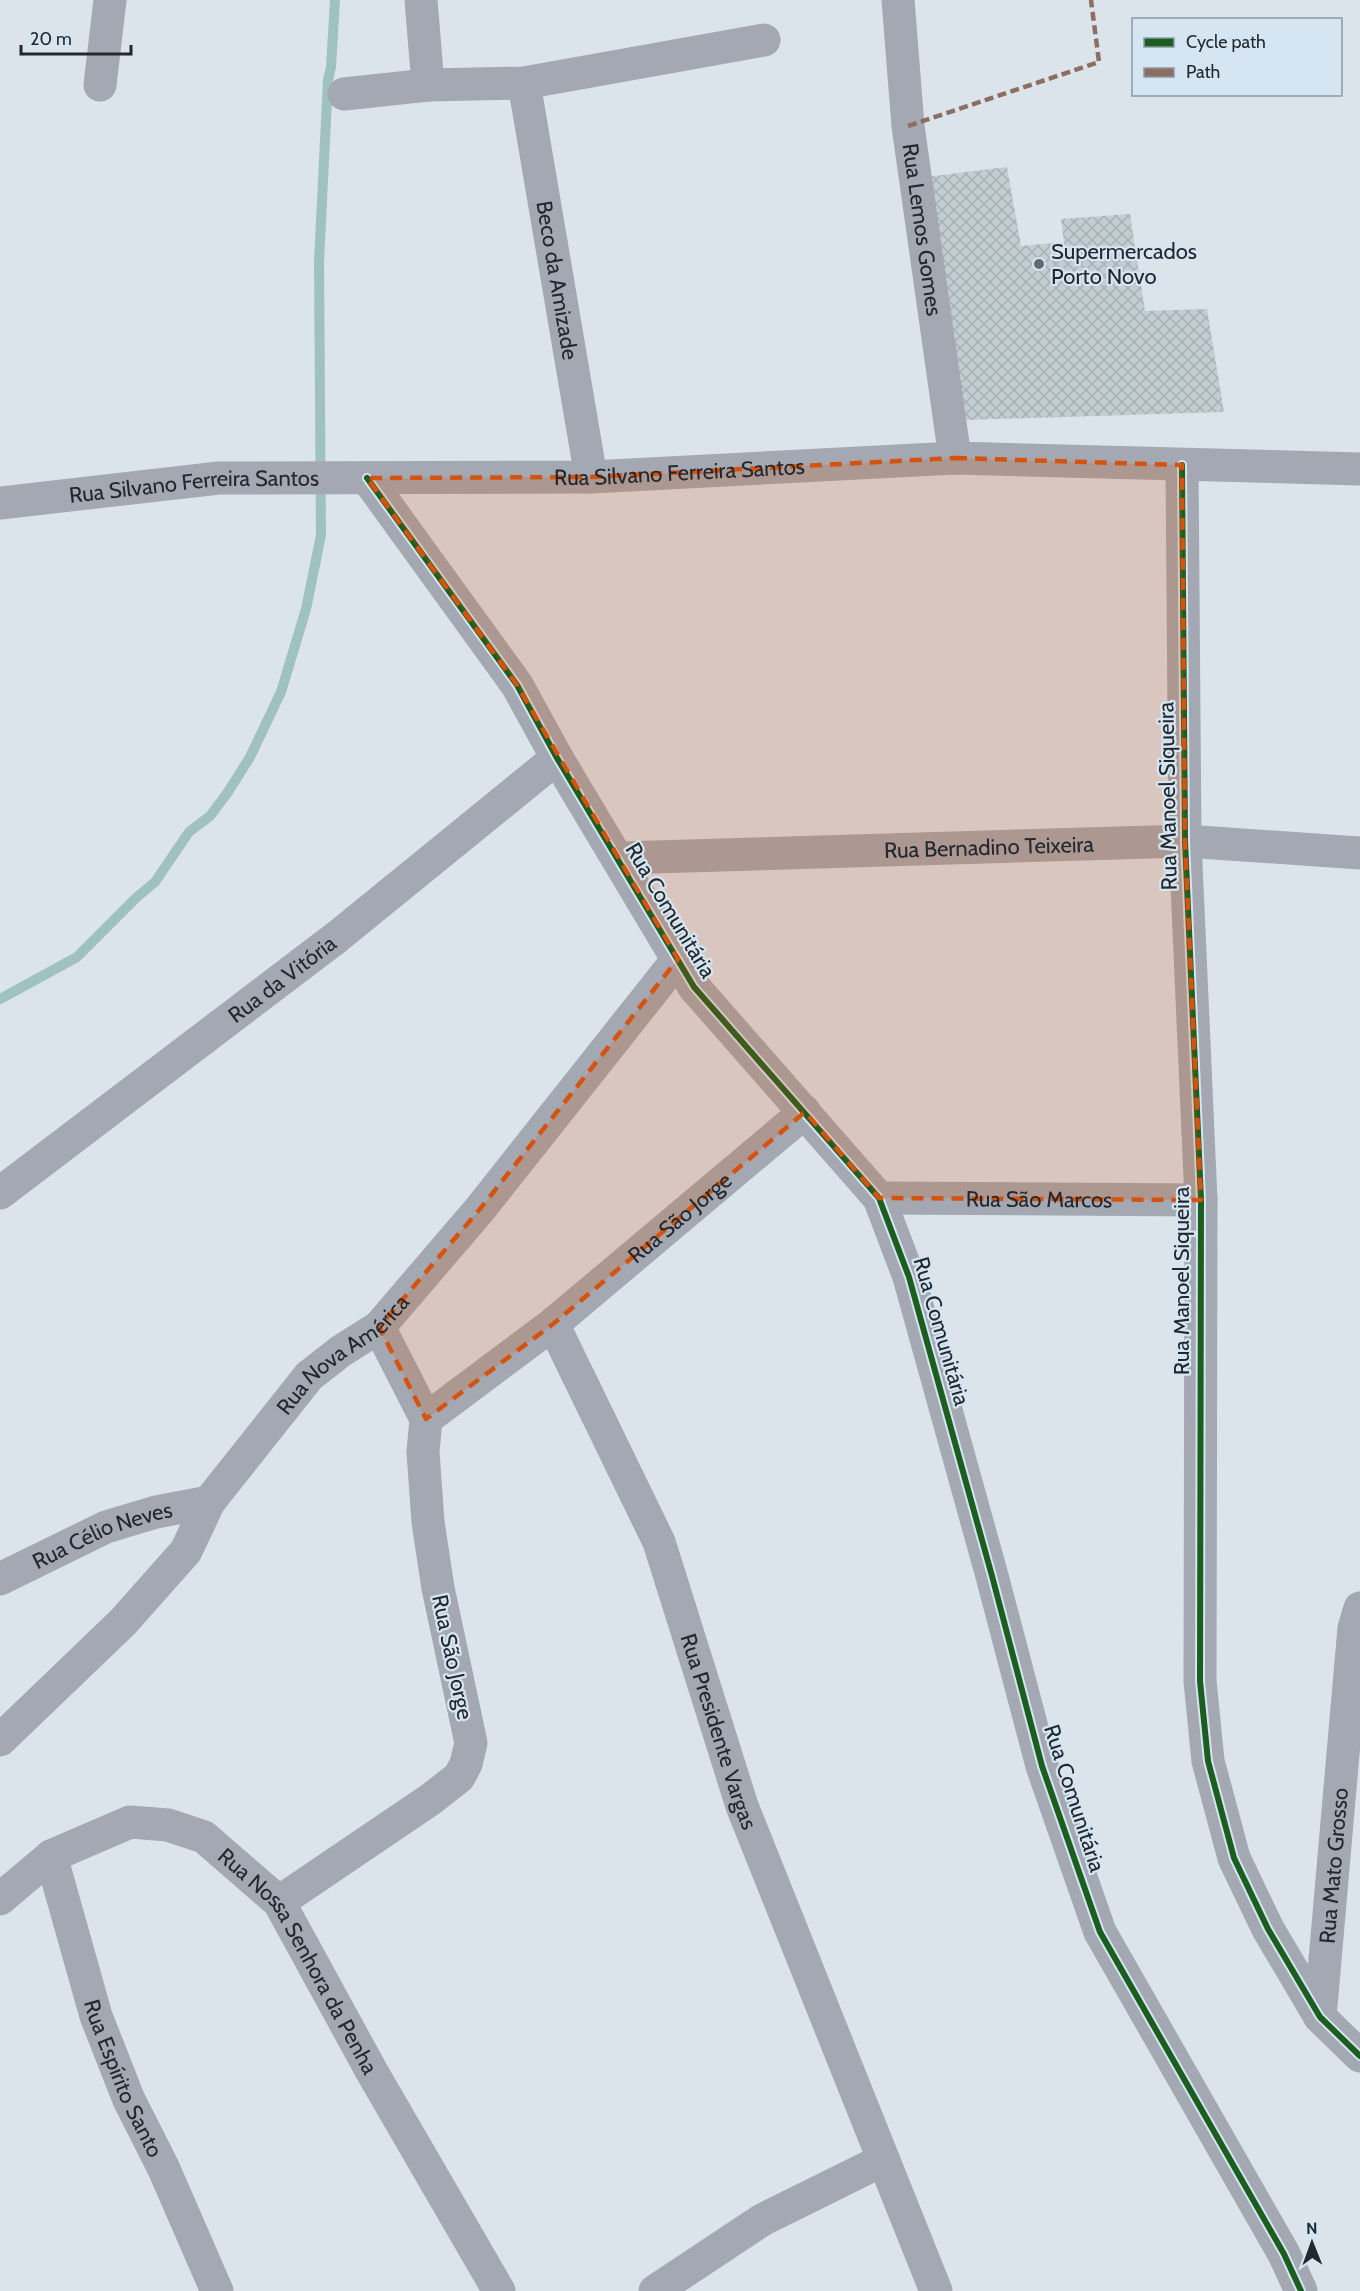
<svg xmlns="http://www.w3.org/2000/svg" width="1360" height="2291" font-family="Cabin,sans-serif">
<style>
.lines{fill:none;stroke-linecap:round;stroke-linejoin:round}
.stream{stroke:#9fc1c0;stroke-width:10}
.building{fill:url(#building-cross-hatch)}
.minor{stroke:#a3a8b2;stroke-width:33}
.tertiary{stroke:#a3a8b2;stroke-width:33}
.quiet{stroke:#8d6e63;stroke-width:4.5;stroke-dasharray:9 4.5;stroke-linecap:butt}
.cycleway-casing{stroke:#d5e5f1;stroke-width:10}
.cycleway{stroke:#1b5e20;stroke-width:6}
.marked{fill:#d4540f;fill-opacity:0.2;stroke:#d4540f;stroke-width:4.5;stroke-dasharray:12 8;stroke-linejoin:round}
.poi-dot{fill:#636a70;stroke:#d5e5f1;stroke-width:2}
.labels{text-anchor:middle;stroke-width:4.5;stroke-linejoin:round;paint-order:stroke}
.street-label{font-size:22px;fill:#22282d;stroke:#d5e5f1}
.poi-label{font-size:22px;fill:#22282d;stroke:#d5e5f1;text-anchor:start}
</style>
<defs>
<pattern id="building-cross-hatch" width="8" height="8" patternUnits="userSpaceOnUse" patternTransform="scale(1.5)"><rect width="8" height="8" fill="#c1cdd2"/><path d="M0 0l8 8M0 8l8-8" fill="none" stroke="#a6b0b5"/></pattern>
</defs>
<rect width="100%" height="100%" fill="#dbe4eb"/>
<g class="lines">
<polyline class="stream" points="0,999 77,957 137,897 155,882 189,832 210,816 228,792 250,757 281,692 306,609 321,535 319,262 328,80 331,67 335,0"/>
</g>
<polygon class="building" points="1007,167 1021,246 1064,242 1061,219 1130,214 1145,311 1207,309 1224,412 965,420 926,177"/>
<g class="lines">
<g class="minor">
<polyline points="421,0 428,85"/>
<path id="s1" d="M898 0 908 126 955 458"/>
<path id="s2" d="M524 83 591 477"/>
<polyline points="100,85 110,0"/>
<polyline points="344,94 428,85 524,83 764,40"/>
<polyline points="557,758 694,987 879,1198 909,1277 992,1576 1042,1766 1100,1932 1284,2254 1301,2291"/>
<path id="s3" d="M619 858 1185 841 1360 853"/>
<path id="s4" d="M879 1198 1201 1200"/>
<path id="s5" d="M553 1324 659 1542 742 1806 936 2291"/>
<path id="s6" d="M426 1419 553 1324 805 1112"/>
<path id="s7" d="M0 1579 106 1527 156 1512 209 1502"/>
<path id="s8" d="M0 1740 123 1622 186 1551 209 1502 309 1376 341 1351 379 1327 480 1209 678 959"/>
<path id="s9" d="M51 1856 96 2016 129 2100 163 2167 217 2291"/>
<path id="s10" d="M0 1899 51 1856 130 1822 168 1825 204 1837 279 1902 372 2072 499 2291"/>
<polyline points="279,1902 431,1799 459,1777 466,1764 471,1743 438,1588 428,1522 423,1452 426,1419 379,1327"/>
<path id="s11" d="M1320 2017 1354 1628 1360 1608"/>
<polyline points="655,2291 762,2220 883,2160"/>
</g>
<g class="tertiary">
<polyline points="1182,465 1185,841 1201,1200 1200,1681 1208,1761 1234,1858 1268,1929 1320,2017 1360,2056"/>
<path id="s12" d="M0 503 219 478 591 477 955 458 1360 469"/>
<path id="s13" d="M0 1193 337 937 557 758 517 685 367 478"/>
</g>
<polyline class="quiet" points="908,126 1099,62 1091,0"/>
<g class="cycleway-casing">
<g id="cycleway">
<polyline points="1182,465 1185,841 1201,1200 1200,1681 1208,1761 1234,1858 1268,1929 1320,2017 1360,2056"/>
<polyline points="367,478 517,685 557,758 694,987 879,1198 909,1277 992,1576 1042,1766 1100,1932 1284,2254 1301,2291"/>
</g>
</g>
<use href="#cycleway" class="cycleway"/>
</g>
<path class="marked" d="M955 458 1182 465 1185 841 1201 1200 879 1198 805 1112 553 1324 426 1419 379 1327 480 1209 678 959 517 685 367 478 591 477Z"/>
<circle class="poi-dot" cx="1039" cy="264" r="6"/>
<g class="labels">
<g class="street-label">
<text dy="8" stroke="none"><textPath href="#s1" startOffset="231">Rua Lemos Gomes</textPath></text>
<text dy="8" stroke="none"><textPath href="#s2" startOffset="200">Beco da Amizade</textPath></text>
<text dy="8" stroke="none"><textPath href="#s12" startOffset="681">Rua Silvano Ferreira Santos</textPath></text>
<text dy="8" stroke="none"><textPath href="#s12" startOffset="195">Rua Silvano Ferreira Santos</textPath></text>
<text transform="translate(1167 796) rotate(-91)" y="8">Rua Manoel Siqueira</text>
<text dy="8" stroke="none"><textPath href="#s3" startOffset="370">Rua Bernadino Teixeira</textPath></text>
<text transform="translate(671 910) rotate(59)" y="8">Rua Comunitária</text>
<text dy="8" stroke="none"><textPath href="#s13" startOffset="354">Rua da Vitória</textPath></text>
<text dy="8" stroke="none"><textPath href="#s4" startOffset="160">Rua São Marcos</textPath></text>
<text dy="8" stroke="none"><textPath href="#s6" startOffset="324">Rua São Jorge</textPath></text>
<text transform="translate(1181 1281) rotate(-90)" y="8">Rua Manoel Siqueira</text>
<text transform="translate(942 1331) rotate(74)" y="8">Rua Comunitária</text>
<text dy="8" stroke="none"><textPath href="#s8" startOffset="520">Rua Nova América</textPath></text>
<text dy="8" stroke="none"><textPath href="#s7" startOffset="112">Rua Célio Neves</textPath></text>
<text transform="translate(453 1657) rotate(78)" y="8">Rua São Jorge</text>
<text dy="8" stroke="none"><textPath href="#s5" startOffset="441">Rua Presidente Vargas</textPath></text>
<text transform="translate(1075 1798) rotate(72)" y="8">Rua Comunitária</text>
<text dy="8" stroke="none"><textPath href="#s11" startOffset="152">Rua Mato Grosso</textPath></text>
<text dy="8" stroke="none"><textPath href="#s10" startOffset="387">Rua Nossa Senhora da Penha</textPath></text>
<text dy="8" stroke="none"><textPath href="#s9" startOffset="234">Rua Espírito Santo</textPath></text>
</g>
<g class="poi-label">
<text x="1051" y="259">Supermercados<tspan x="1051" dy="25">Porto Novo</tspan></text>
</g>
</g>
<rect x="1132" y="18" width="210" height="78" fill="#d5e5f1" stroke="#8d99a3" stroke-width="1.5"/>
<rect x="1144" y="38" width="30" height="9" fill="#1b5e20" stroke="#8d99a3" stroke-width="1.5"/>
<text x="1186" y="48" font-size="18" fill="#22282d">Cycle path</text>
<rect x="1144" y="68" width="30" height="9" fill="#8d6e63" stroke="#8d99a3" stroke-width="1.5"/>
<text x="1186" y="78" font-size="18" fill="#22282d">Path</text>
<g transform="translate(1312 2243) rotate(359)" stroke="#d5e5f1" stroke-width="4.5" paint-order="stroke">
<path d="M0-4.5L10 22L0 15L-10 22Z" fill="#22282d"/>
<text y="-9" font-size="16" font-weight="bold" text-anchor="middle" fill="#22282d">N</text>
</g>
<path d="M21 45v9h110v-9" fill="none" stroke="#22282d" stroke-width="3"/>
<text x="30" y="45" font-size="18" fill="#22282d" stroke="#d5e5f1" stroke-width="4.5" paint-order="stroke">20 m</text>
</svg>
